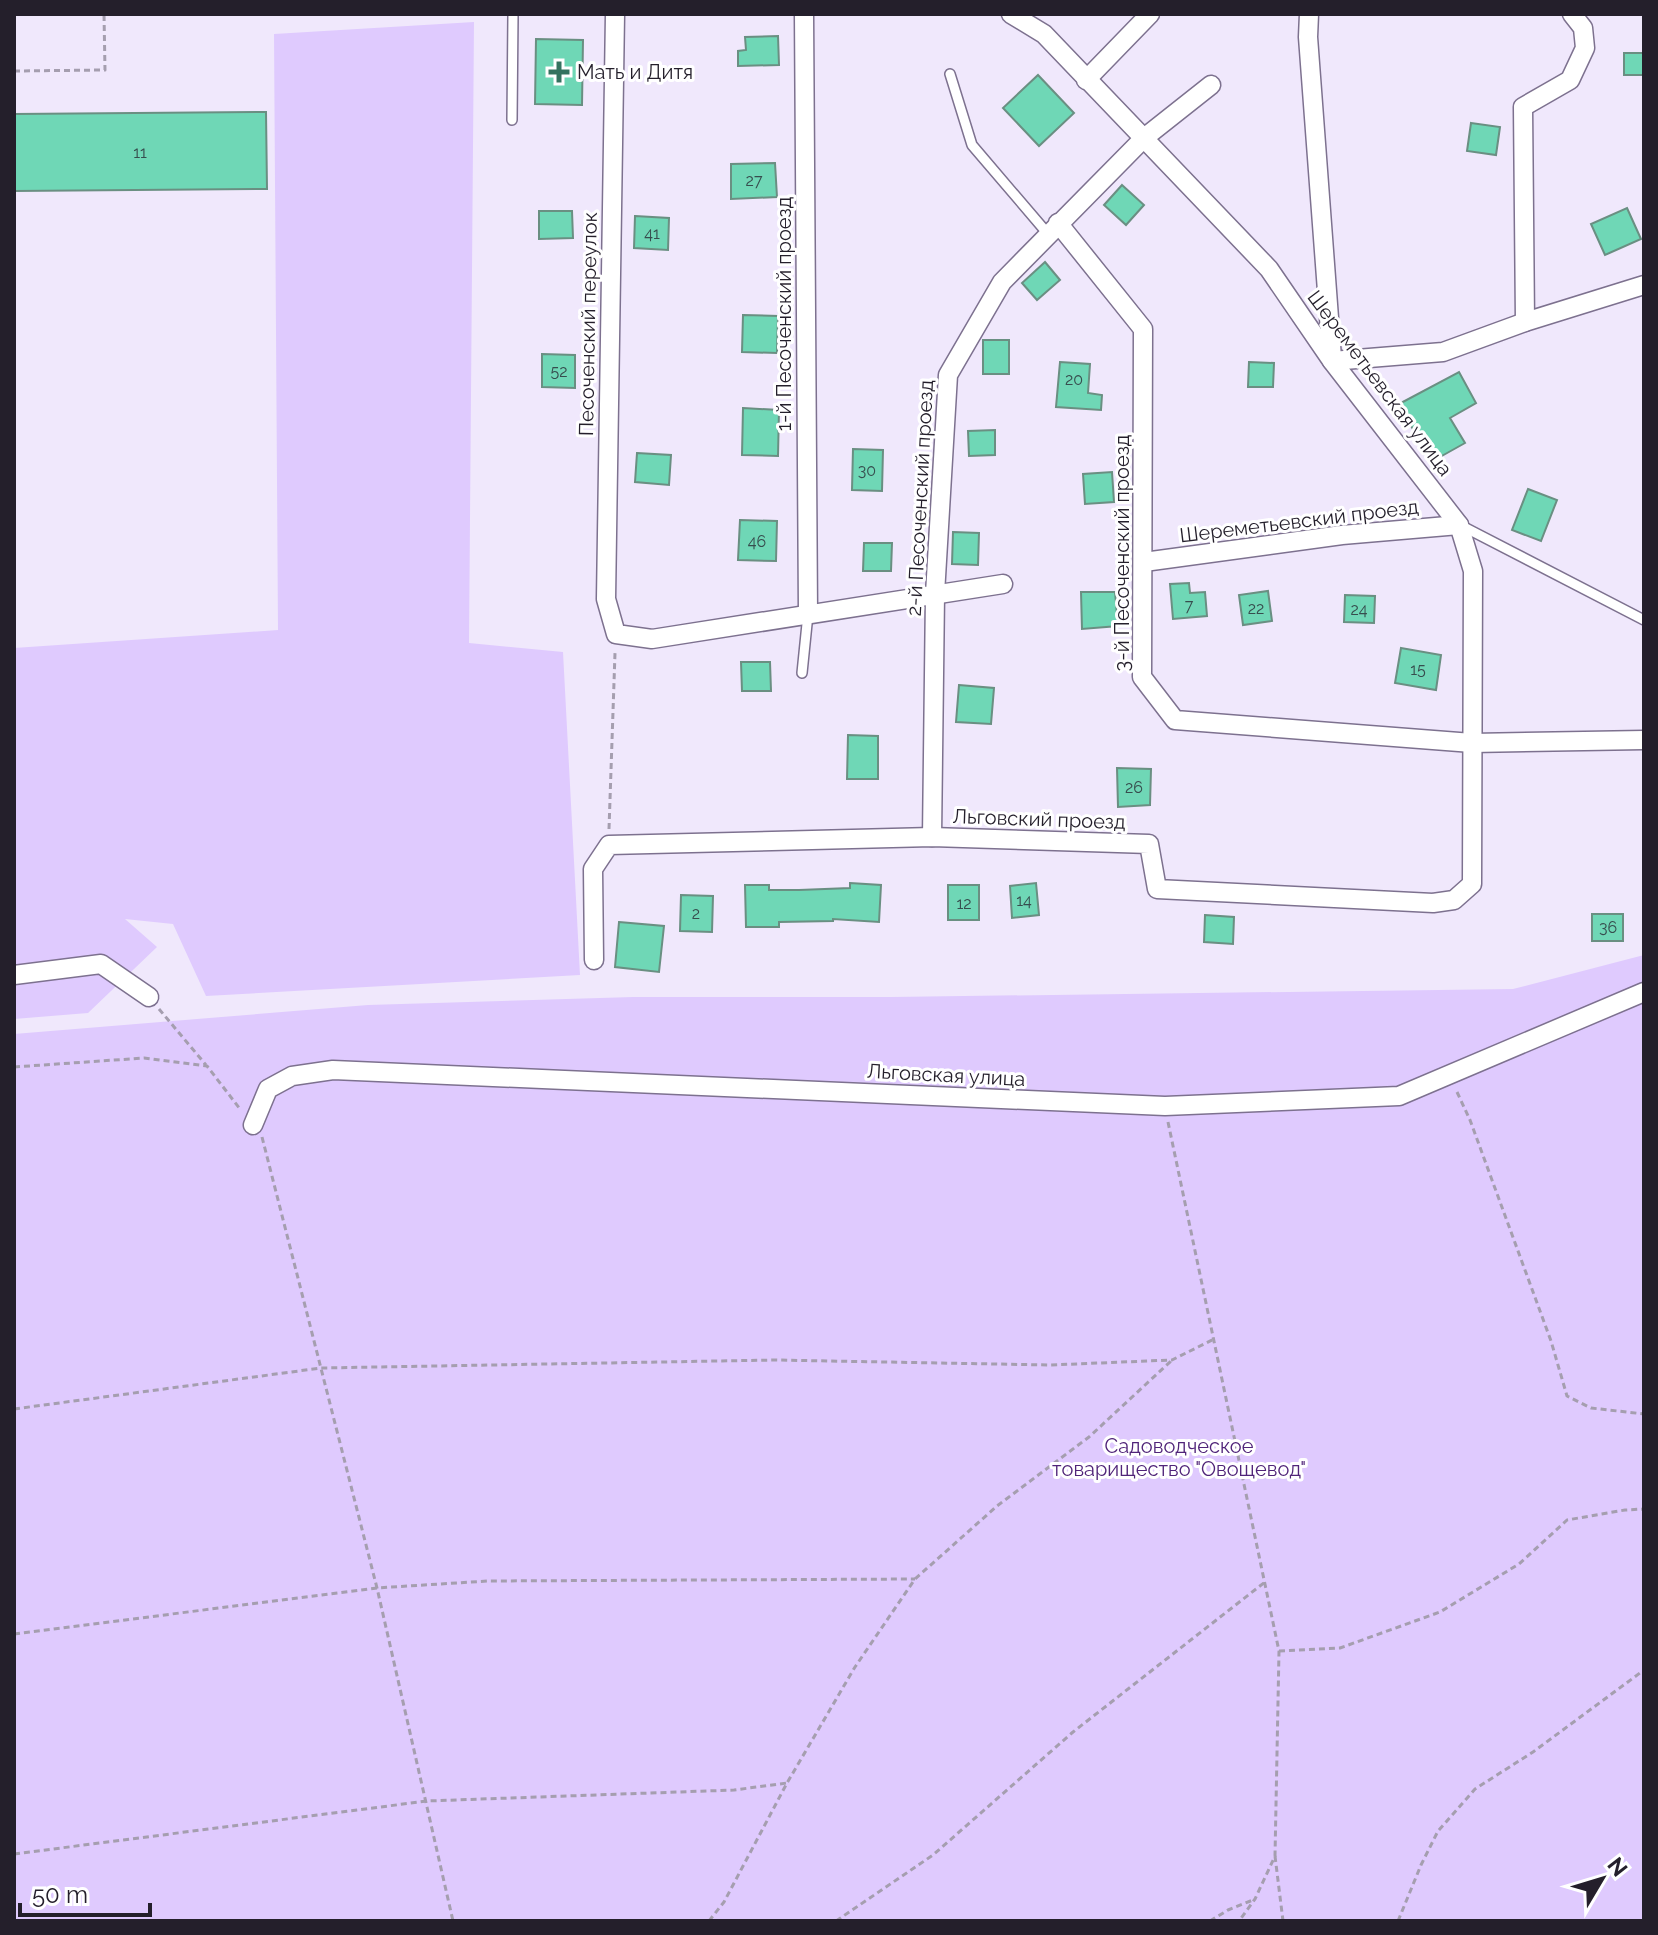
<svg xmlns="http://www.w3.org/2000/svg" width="1658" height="1935" font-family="Raleway,sans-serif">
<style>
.green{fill:#dfcafe}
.building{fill:#6fd7b6;stroke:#6a8f82;stroke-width:2}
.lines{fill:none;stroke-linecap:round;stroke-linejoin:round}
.service-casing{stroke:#7d718f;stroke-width:12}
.minor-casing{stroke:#7d718f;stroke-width:21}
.path{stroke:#a59eaf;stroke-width:3;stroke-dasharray:6 4;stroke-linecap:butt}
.service{stroke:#fff;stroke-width:9}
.minor{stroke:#fff;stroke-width:18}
.poi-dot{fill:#34725f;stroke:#fff;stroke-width:3}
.labels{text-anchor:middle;stroke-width:6;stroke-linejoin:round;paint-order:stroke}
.number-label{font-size:16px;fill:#374d4e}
.poi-label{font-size:20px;fill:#241f2b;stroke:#fff;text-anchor:start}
.street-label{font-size:20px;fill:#241f2b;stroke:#fff}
.park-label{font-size:20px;fill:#502479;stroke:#fff}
</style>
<rect width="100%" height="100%" fill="#f0e8fc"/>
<g class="green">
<polygon points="474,22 469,643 563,652 580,975 206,996 173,924 125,919 157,947 88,1013 14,1019 14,648 278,630 274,34"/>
<polygon points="1644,955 1644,1921 14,1921 14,1034 368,1005 633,997 891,997 1513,989"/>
</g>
<g class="building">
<polygon points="778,36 779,65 738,66 738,51 746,50 745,37"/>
<polygon points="536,39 583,40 582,105 535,104"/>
<rect x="1624" y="53" width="20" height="22"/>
<polygon points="1038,75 1074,113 1039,146 1003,108"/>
<polygon points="266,112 267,189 14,191 14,114"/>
<polygon points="1471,123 1500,127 1496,155 1467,151"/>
<polygon points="775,163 777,197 731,199 731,164"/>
<polygon points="1122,185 1144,205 1126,225 1104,205"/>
<polygon points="1627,208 1641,239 1605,255 1591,224"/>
<polygon points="539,211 572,211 573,238 539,239"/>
<polygon points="635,216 669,218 668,250 634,248"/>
<polygon points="1045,262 1060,280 1037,300 1022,283"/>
<polygon points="743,315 778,316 777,353 742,352"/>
<rect x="983" y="340" width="26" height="34"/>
<polygon points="542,354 575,355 575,388 542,387"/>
<polygon points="1060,362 1090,364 1088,393 1102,395 1101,410 1056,407"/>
<polygon points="1249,362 1274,363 1273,387 1248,387"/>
<polygon points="1459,372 1476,403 1450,418 1465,443 1431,462 1399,404"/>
<polygon points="743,408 779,410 778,456 742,455"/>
<polygon points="995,430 995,455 969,456 968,431"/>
<polygon points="853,449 883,450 882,491 852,490"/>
<polygon points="637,453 671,455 669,485 635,482"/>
<polygon points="1112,472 1114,502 1085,504 1083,474"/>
<polygon points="1528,489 1557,500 1541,541 1512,530"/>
<polygon points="740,520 777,521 776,561 738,560"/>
<polygon points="953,532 979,533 978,565 952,564"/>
<polygon points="864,543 892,543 891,571 863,571"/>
<polygon points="1189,583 1190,593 1205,592 1207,616 1173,619 1170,584"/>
<polygon points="1268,591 1272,621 1243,625 1239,595"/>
<polygon points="1081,592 1115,592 1118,626 1082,629"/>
<polygon points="1345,595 1375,596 1374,623 1344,622"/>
<polygon points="1401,648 1441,655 1436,690 1395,683"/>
<polygon points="741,662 770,662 771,691 742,691"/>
<polygon points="959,685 994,688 991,724 956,722"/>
<polygon points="848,735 878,736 878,779 847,779"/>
<polygon points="1117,768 1151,769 1150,805 1118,807"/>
<polygon points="850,883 881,885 879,922 833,919 833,921 779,922 779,927 746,927 745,885 769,885 769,890 799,890 850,888"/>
<polygon points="1036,883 1039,915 1012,918 1010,886"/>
<rect x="948" y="885" width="31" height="35"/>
<polygon points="681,895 713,896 712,932 680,931"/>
<rect x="1592" y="914" width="31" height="27"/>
<polygon points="1205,915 1234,917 1233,944 1204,942"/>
<polygon points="619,922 664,926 659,972 615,967"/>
</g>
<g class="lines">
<g class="service-casing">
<g id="service">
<polyline points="950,74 972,145 1048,234"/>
<polyline points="512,120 513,14"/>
<polyline points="1462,526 1644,620"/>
<polyline points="802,673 808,614"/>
</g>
</g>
<g class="minor-casing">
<g id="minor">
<polyline points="615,14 606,599 616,634 652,639 1003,584"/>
<polyline points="804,14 808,614"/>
<polyline points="1309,14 1308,37 1332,358"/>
<polyline points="1086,80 1150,14"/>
<polyline points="1058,223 1143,329 1142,677 1175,720 1472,743 1644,740"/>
<polyline points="1525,322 1523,107 1570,80 1585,48 1583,28 1572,14"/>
<polyline points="1332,361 1443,352 1525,322 1644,285"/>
<polyline points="1144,562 1342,535 1459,525"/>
<polyline points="932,837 935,594 948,375 1002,282 1144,138 1211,85"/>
<polyline points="594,960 593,869 609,845 932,837 1149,844 1157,889 1433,903 1454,900 1472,884 1473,571 1459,525 1332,361 1269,269 1044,34 1011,14"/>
<polyline points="14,975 101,964 149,997"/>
<polyline points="253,1125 268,1089 292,1076 333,1070 1165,1106 1399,1096 1644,992"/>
</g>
</g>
<g class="path">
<polyline points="14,71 105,70 104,14"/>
<polyline points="609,829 615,653"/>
<polyline points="159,1009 206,1065"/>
<polyline points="14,1067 144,1058 207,1066 240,1109"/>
<polyline points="1457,1092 1470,1120 1551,1341 1567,1396 1591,1408 1644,1414"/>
<polyline points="1168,1122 1279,1651 1275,1856 1255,1899 1239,1921"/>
<polyline points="262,1137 377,1588 453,1921"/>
<polyline points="14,1409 321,1368 775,1360 1050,1365 1172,1360 1214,1339"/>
<polyline points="14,1634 377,1588 487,1581 915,1579"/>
<polyline points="1279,1651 1340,1648 1440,1612 1519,1564 1567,1520 1625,1510 1644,1509"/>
<polyline points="14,1854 427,1801 734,1790 787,1783"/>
<polyline points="1275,1856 1283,1921"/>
<polyline points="709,1921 724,1902 787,1783 855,1667 915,1579 997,1506 1089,1437 1171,1361"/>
<polyline points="836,1921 933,1855 1073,1732 1265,1582"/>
<polyline points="1210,1921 1228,1910 1253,1900"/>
<polyline points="1398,1921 1421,1865 1438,1831 1475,1789 1533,1752 1644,1670"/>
</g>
<use href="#service" class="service"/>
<use href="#minor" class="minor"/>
</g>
<path class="poi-dot" d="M555 60h8v8h8v8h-8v8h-8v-8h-8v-8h8z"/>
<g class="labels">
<g class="number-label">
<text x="140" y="158">11</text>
<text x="754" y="186">27</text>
<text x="652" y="239">41</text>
<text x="559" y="377">52</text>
<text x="1074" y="385">20</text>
<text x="867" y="476">30</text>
<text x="757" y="547">46</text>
<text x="1189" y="611">7</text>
<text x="1256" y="614">22</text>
<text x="1359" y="615">24</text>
<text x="1418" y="675">15</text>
<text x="1134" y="793">26</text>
<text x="1024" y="906">14</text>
<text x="964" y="909">12</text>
<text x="696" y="919">2</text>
<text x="1608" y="933">36</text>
</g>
<g class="poi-label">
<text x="577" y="79">Мать и Дитя</text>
</g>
<g class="street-label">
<text transform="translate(784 314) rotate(-90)" y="7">1-й Песоченский проезд</text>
<text transform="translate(588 324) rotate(-89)" y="7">Песоченский переулок</text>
<text transform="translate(1380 383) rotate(53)" y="7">Шереметьевская улица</text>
<text transform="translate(920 498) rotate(-87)" y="7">2-й Песоченский проезд</text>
<text transform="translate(1299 521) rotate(-7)" y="7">Шереметьевский проезд</text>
<text transform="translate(1122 553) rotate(-90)" y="7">3-й Песоченский проезд</text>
<text transform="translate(1039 819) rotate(2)" y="7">Льговский проезд</text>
<text transform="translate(946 1075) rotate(3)" y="7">Льговская улица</text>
</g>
<g class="park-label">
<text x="1179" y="1453">Садоводческое<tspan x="1179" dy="23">товарищество "Овощевод"</tspan></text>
</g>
</g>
<rect width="1658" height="1935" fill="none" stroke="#241f2b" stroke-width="32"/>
<g transform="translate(1602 1879) rotate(52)" stroke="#ffffff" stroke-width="6" paint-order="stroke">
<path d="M0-6L14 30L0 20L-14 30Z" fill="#241f2b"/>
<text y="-12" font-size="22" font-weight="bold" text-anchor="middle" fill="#241f2b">N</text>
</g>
<path d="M20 1903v12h130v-12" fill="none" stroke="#241f2b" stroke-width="4"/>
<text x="32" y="1903" font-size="24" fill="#241f2b" stroke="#ffffff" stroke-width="6" paint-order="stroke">50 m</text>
</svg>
